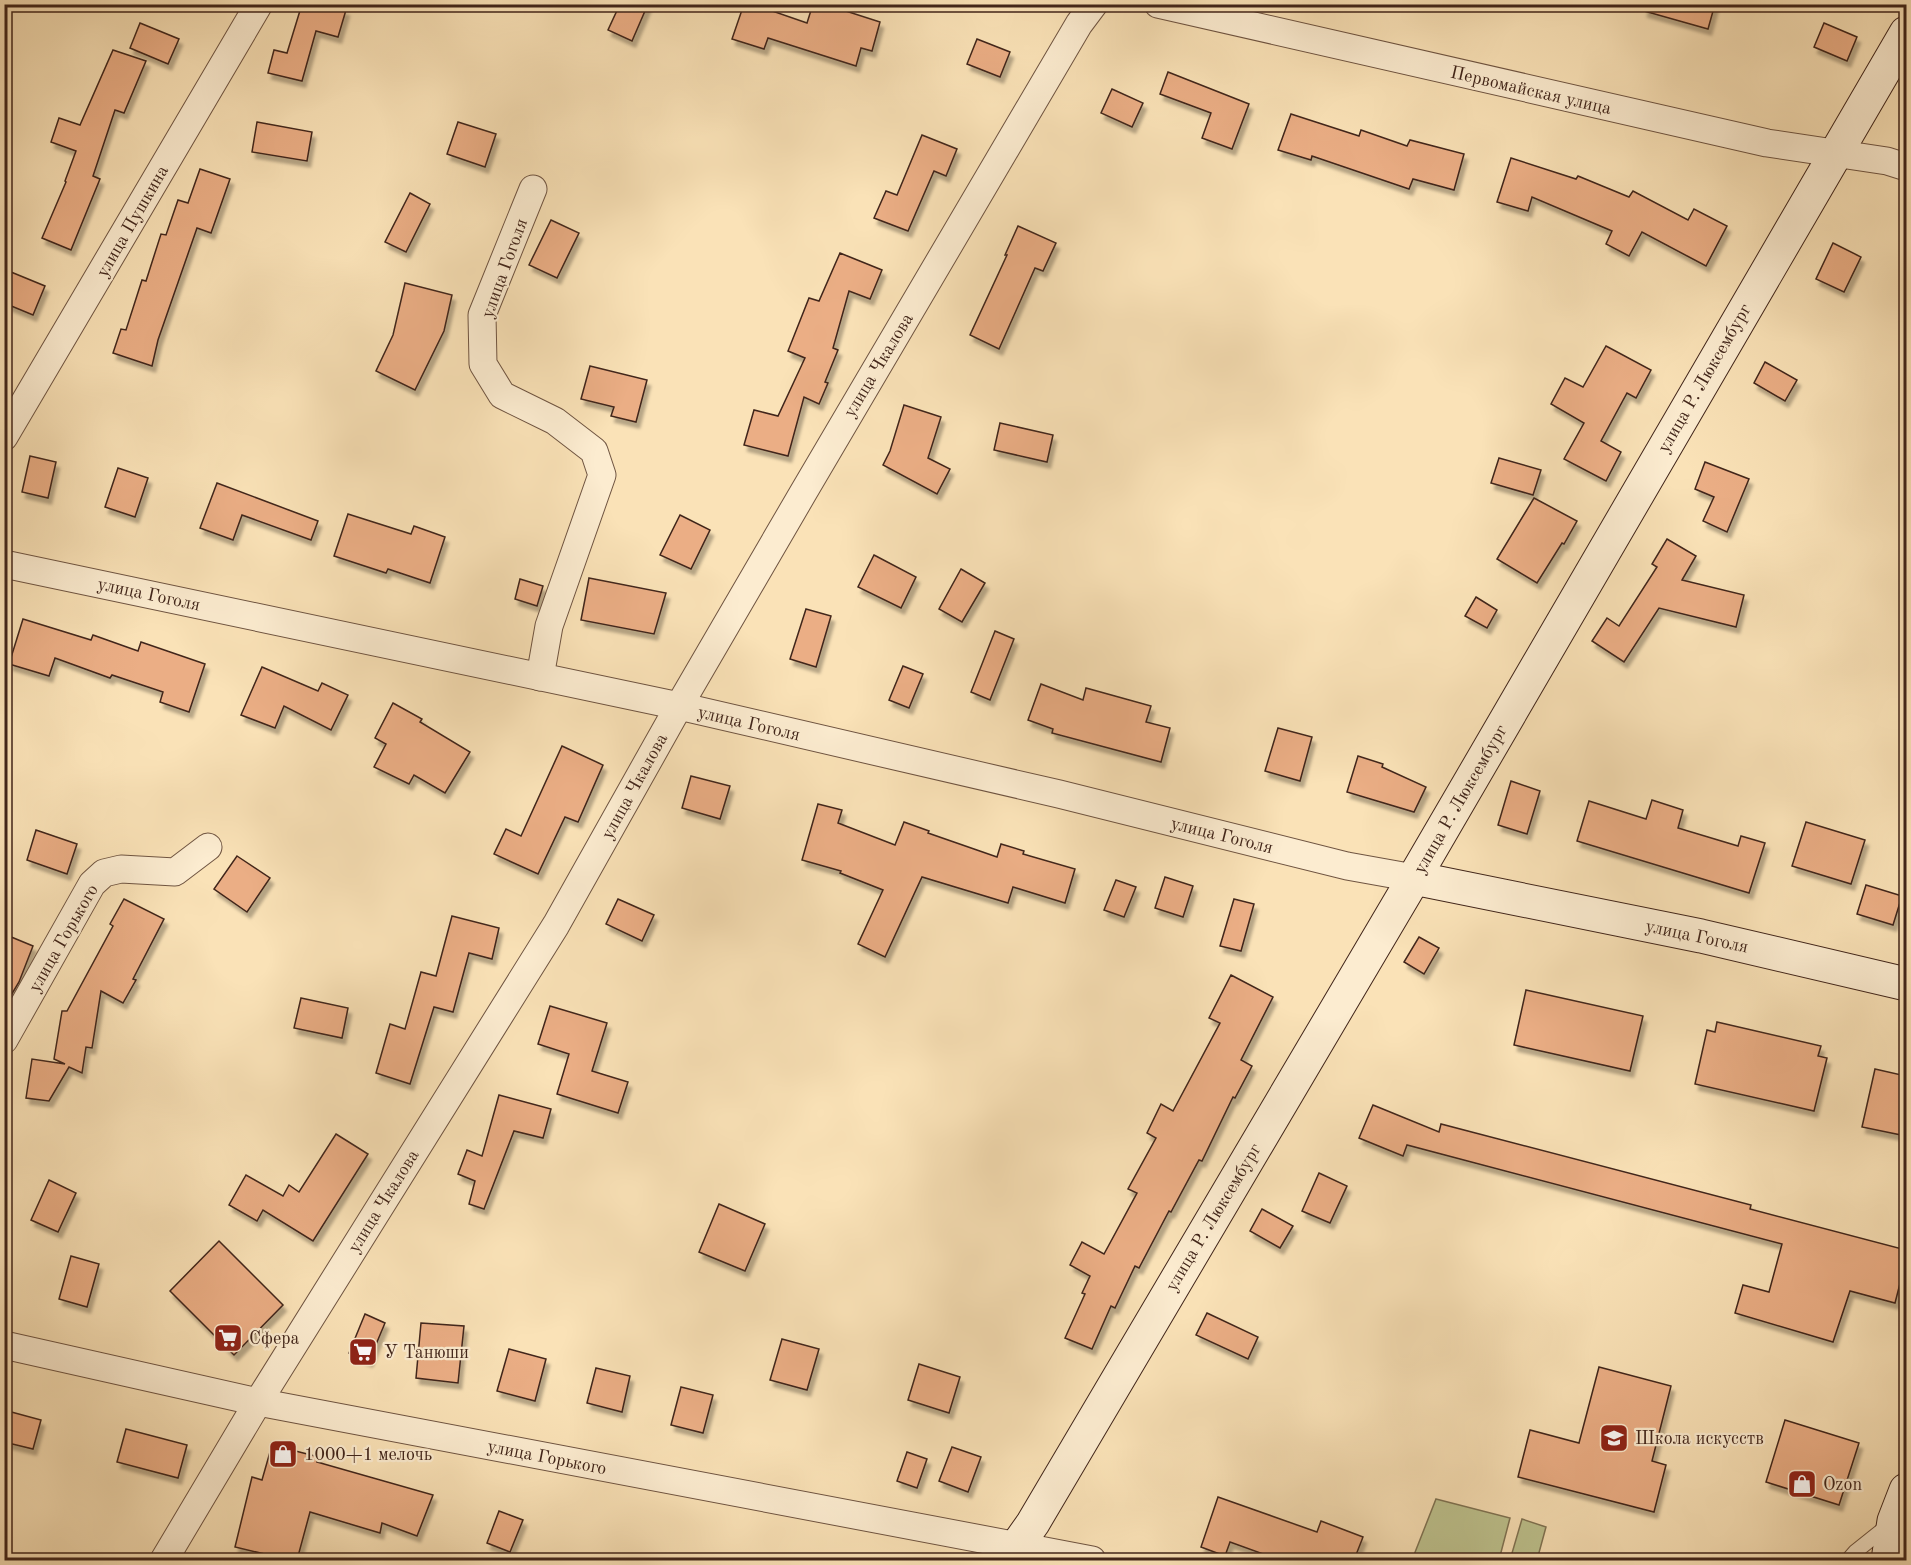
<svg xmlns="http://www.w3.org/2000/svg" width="1911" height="1565" font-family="'Old Standard TT',serif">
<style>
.green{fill:#bec38f;stroke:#807454;stroke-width:1.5}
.building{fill:#ebae85;stroke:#41251a;stroke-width:1.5;filter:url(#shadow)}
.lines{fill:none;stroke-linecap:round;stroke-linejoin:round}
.lane-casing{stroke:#6f5441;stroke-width:16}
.street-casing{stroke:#6f5441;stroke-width:29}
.secondary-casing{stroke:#41251a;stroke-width:35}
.lane{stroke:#fcecd0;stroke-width:14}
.street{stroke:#fcecd0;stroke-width:27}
.secondary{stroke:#fcecd0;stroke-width:33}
.labels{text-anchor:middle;stroke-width:4.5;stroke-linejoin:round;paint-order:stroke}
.street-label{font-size:18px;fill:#41251a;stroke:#fcecd0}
.poi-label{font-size:18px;fill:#41251a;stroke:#fcecd0;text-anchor:start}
</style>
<defs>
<filter id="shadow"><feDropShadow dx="3.5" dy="6" stdDeviation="1.5" flood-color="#0004"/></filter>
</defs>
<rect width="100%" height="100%" fill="#fae2b7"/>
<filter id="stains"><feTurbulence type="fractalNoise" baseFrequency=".00333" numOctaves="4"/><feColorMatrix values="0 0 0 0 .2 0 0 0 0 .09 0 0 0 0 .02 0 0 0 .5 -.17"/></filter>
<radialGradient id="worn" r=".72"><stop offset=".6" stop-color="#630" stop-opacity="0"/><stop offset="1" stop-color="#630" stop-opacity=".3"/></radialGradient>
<g class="green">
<polygon points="1436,1499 1510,1518 1499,1560 1412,1560"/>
<polygon points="1522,1519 1546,1527 1537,1560 1510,1560"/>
</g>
<g class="building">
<polygon points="302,4 326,4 346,10 338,37 316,31 302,81 268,73 274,50 287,53"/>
<polygon points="620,4 648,4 632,41 608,30"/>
<polygon points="744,4 752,4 807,23 813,4 824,4 880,22 872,51 861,48 856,66 768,38 764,49 732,39"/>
<polygon points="1645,4 1715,4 1708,29 1644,11"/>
<polygon points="140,23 179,39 168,64 130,48"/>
<polygon points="1824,23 1857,37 1847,61 1814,47"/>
<polygon points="977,39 1010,52 1000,77 967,64"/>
<polygon points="113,50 146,61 124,113 115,110 93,176 100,179 71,250 42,238 66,182 65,181 76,151 51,142 59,118 80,125"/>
<polygon points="1168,72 1249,104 1232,149 1202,138 1211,113 1160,94"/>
<polygon points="1112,89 1143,103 1132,127 1101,113"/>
<polygon points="1291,114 1359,136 1361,130 1407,146 1410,140 1464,154 1454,190 1413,179 1409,189 1312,156 1311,160 1278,150"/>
<polygon points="257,122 312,132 307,161 252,152"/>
<polygon points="458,122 496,134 485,167 447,154"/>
<polygon points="922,135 957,149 946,176 934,171 908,231 874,218 886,191 897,195"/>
<polygon points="1511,158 1576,179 1578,176 1629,197 1633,191 1688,220 1694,209 1727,226 1706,266 1642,232 1629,256 1606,244 1612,231 1532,197 1528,211 1497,202"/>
<polygon points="200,169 230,179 211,233 197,228 158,340 152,366 113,353 121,329 126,330 142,280 146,281 161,234 166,235 178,200 188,203"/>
<polygon points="410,193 430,204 406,252 385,242"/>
<polygon points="551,220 579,233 557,278 529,265"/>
<polygon points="1018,226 1056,243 1043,271 1035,268 999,349 970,335 1007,255 1005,255"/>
<polygon points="1833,243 1861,257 1844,292 1816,279"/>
<polygon points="840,253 882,270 870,299 849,291 833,348 838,350 825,382 828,383 819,404 804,397 788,456 744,445 754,410 778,416 805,358 788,351 809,298 819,301"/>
<polygon points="11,272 45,286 33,315 4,303 4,288"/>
<polygon points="405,283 452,295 444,331 415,390 376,371 393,335"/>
<polygon points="1606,346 1651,370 1636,398 1627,393 1601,441 1621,452 1606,481 1564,459 1584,423 1551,404 1565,378 1583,387"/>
<polygon points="1765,362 1797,380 1785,401 1754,383"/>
<polygon points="590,366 647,380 636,422 611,416 614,407 581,399"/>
<polygon points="904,405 941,417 928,458 950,469 937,494 883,465 890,451"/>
<polygon points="1000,423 1053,435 1047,462 994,450"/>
<polygon points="30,456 56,462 48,498 22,492"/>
<polygon points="1499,458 1541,470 1533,495 1491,483"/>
<polygon points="1705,462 1749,479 1727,532 1703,521 1714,497 1695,489"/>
<polygon points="118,468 148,478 135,517 105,507"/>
<polygon points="217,483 318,521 311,540 242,515 233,540 200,528"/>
<polygon points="1534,498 1577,521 1564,544 1562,543 1537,583 1497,559"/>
<polygon points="348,514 411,534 414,526 445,537 430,583 388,569 386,573 334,556"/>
<polygon points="680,515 710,530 691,569 660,555"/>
<polygon points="1667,539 1696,556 1682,580 1744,595 1736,627 1659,608 1624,662 1592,641 1607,618 1619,626 1657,567 1652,564"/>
<polygon points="874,555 916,577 901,608 858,587"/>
<polygon points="961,569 985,583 962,622 939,609"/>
<polygon points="589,578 666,593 654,634 581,620"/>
<polygon points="520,579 543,586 537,606 515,599"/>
<polygon points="1476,597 1497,610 1487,628 1465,616"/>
<polygon points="806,609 831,616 816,667 790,659"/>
<polygon points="23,619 91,640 93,635 138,651 141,642 205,664 189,712 160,702 163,692 112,675 110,678 55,658 49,676 9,664"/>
<polygon points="995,631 1014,639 990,700 971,692"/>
<polygon points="903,666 923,674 909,708 889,700"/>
<polygon points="262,667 318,691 322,683 348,695 331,730 284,706 275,728 241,715"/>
<polygon points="1041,684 1083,700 1086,688 1151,706 1146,722 1170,728 1161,762 1052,733 1053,729 1028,720"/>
<polygon points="393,703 422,719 420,722 470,752 445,793 414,775 409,784 374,767 386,744 375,738"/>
<polygon points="1278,728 1312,737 1300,781 1265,771"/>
<polygon points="562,746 603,765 578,822 565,817 538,874 494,854 506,829 521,836"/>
<polygon points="1358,756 1383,764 1382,767 1426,787 1414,812 1347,792"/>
<polygon points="691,776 730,786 720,819 682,808"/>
<polygon points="1511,781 1540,791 1527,834 1498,825"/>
<polygon points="1652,800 1683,810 1678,828 1738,846 1741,836 1765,843 1749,893 1577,841 1589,801 1646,819"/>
<polygon points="818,804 842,810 838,823 895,845 904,822 929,831 928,833 997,857 1001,844 1024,851 1023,854 1075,869 1065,903 1013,887 1008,903 922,877 885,957 858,944 883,890 840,873 841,871 802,860"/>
<polygon points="1806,822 1865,840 1851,884 1792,866"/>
<polygon points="36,830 77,844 67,874 27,860"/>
<polygon points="237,856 270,878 247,912 214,889"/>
<polygon points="1165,877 1193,886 1183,917 1155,908"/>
<polygon points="1116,880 1136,887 1124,917 1104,910"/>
<polygon points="1866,885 1902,896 1893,925 1857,914"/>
<polygon points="124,899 164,919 133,979 136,980 123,1003 101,991 92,1048 86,1047 82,1073 69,1067 49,1101 26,1098 32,1059 65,1064 54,1059 62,1011 67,1011 113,926 110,924"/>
<polygon points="618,899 654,915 642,941 606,924"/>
<polygon points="1234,899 1254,904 1241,951 1220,946"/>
<polygon points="452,916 499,928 492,959 469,953 453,1012 434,1007 410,1084 376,1073 390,1024 405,1029 421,972 436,976"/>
<polygon points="4,934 33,946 19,982 4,1007"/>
<polygon points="1419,937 1439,948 1424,974 1404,962"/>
<polygon points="1231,975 1273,997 1241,1060 1252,1066 1235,1098 1233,1097 1202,1161 1199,1160 1171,1212 1169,1211 1139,1268 1135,1266 1115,1308 1111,1306 1092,1349 1065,1338 1085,1294 1082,1293 1090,1276 1070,1265 1082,1242 1104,1254 1137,1193 1128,1189 1156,1138 1147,1133 1161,1104 1173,1111 1220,1023 1209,1018"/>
<polygon points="1526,990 1643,1016 1630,1071 1514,1045"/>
<polygon points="301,998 348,1008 342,1038 294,1028"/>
<polygon points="550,1006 607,1023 592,1071 628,1082 618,1113 557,1094 569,1054 538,1044"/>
<polygon points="1717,1022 1821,1046 1818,1056 1827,1058 1814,1111 1695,1084 1707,1030 1715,1032"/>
<polygon points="1875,1069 1906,1076 1906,1136 1862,1127"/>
<polygon points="499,1095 551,1109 543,1138 514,1131 484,1209 469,1204 475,1181 458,1174 467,1150 482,1156"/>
<polygon points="1373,1105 1439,1132 1441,1124 1751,1205 1750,1209 1906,1250 1906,1260 1895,1303 1850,1291 1833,1342 1735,1313 1743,1285 1769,1292 1782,1244 1407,1145 1403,1156 1359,1138"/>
<polygon points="336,1134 368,1154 313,1241 263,1210 257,1221 229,1205 246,1175 283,1196 289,1185 299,1192"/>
<polygon points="1319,1173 1347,1186 1330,1223 1302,1211"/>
<polygon points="49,1180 76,1193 58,1232 31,1220"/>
<polygon points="719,1204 765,1224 745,1271 699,1252"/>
<polygon points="1262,1209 1293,1226 1280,1248 1250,1231"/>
<polygon points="219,1241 283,1305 234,1355 170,1291"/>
<polygon points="71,1256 99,1264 87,1307 59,1299"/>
<polygon points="1207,1313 1258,1337 1248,1359 1196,1335"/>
<polygon points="365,1314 385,1323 369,1361 349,1353"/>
<polygon points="421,1323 464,1326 458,1383 416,1378"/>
<polygon points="782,1339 819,1349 807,1390 770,1380"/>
<polygon points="509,1349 546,1359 535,1401 497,1391"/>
<polygon points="919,1364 960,1377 949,1413 908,1400"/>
<polygon points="1599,1367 1671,1386 1652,1461 1666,1465 1654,1512 1518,1477 1530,1430 1579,1443"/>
<polygon points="596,1368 630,1376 622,1412 587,1403"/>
<polygon points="681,1387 713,1395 703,1433 671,1425"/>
<polygon points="4,1410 41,1420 33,1449 4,1442"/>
<polygon points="1785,1420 1859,1443 1839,1505 1766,1482"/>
<polygon points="126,1429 187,1445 178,1478 117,1462"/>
<polygon points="272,1445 319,1457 317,1462 433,1495 417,1536 382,1523 380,1533 310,1512 297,1560 290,1560 235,1547 252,1477 262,1480"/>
<polygon points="952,1447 981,1457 968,1492 939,1481"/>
<polygon points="907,1452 927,1459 917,1488 897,1481"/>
<polygon points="1218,1497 1317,1532 1321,1521 1363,1537 1354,1560 1280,1560 1230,1542 1225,1556 1201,1547"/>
<polygon points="499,1511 523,1520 510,1552 487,1543"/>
</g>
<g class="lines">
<g class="lane-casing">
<polyline id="lane" points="1848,1560 1855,1552 1890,1524"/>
</g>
<g class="street-casing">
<g id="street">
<polyline points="1158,4 1767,143 1887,161 1906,167"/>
<polyline points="533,189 482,315 483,364 502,395 555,421 594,451 602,475 549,626 540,677"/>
<polyline points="4,437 259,4"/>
<polyline points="4,564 679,706 1059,794 1347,866 1414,878"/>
<polyline points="4,1040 92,884 104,873 121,869 175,872 208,847"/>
<polyline points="4,1345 258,1402 1092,1560"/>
<polyline points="164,1560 258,1402 556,925 679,706 803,493 1079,24 1094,4"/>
</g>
</g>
<g class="secondary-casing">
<g id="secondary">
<polyline points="1414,878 1701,936 1906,984"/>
<polyline points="1007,1560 1033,1523 1414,878 1906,33"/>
<polyline points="1888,1560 1894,1521 1906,1490"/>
</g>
</g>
<use href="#lane" class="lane"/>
<use href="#street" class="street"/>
<use href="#secondary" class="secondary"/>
</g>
<defs>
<g id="supermarket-square" transform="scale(1.5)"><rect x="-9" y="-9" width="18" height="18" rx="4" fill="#8f2418" stroke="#fcecd0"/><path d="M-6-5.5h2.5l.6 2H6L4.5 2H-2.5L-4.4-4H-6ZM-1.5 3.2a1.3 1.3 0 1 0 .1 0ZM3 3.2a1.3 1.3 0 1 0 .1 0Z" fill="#fff"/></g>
<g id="school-square" transform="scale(1.5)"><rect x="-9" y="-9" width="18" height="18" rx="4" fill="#8f2418" stroke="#fcecd0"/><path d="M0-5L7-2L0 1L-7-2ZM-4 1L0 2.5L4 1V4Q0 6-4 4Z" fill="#fff"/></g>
<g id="shop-square" transform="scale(1.5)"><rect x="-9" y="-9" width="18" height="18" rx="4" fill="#8f2418" stroke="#fcecd0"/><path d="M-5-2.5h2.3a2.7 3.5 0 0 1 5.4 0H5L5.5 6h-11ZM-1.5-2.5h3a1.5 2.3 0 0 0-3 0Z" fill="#fff"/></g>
</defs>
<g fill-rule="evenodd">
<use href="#supermarket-square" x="228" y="1338"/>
<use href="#supermarket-square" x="363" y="1352"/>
<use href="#school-square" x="1614" y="1438"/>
<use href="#shop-square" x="283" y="1454"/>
<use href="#shop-square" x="1802" y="1484"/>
</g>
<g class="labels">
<g class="street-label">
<text transform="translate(1531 90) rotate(13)" y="6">Первомайская улица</text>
<text transform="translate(132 221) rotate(-60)" y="6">улица Пушкина</text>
<text transform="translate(504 268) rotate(-70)" y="6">улица Гоголя</text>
<text transform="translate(878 365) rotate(-59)" y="6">улица Чкалова</text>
<text transform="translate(1704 378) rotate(-60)" y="6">улица Р. Люксембург</text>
<text transform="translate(149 594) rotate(12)" y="6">улица Гоголя</text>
<text transform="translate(749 723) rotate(13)" y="6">улица Гоголя</text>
<text transform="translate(634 786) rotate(-61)" y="6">улица Чкалова</text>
<text transform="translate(1460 799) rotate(-60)" y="6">улица Р. Люксембург</text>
<text transform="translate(1222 835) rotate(14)" y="6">улица Гоголя</text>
<text transform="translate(1697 936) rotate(12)" y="6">улица Гоголя</text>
<text transform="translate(63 938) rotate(-60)" y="6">улица Горького</text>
<text transform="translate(383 1201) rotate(-58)" y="6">улица Чкалова</text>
<text transform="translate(1213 1217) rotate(-59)" y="6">улица Р. Люксембург</text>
<text transform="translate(547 1457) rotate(11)" y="6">улица Горького</text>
</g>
<g class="poi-label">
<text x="249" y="1344">Сфера</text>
<text x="384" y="1358">У Танюши</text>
<text x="1635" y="1444">Школа искусств</text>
<text x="304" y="1460">1000+1 мелочь</text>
<text x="1823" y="1490">Ozon</text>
</g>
</g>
<rect width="1911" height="1565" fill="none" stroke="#fae2b7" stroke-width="24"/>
<rect x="6" y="6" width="1899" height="1553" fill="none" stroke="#41251a" stroke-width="3"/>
<rect x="12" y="12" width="1887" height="1541" fill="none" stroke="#41251a" stroke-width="1.5"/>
<rect width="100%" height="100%" filter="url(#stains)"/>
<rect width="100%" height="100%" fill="url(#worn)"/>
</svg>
